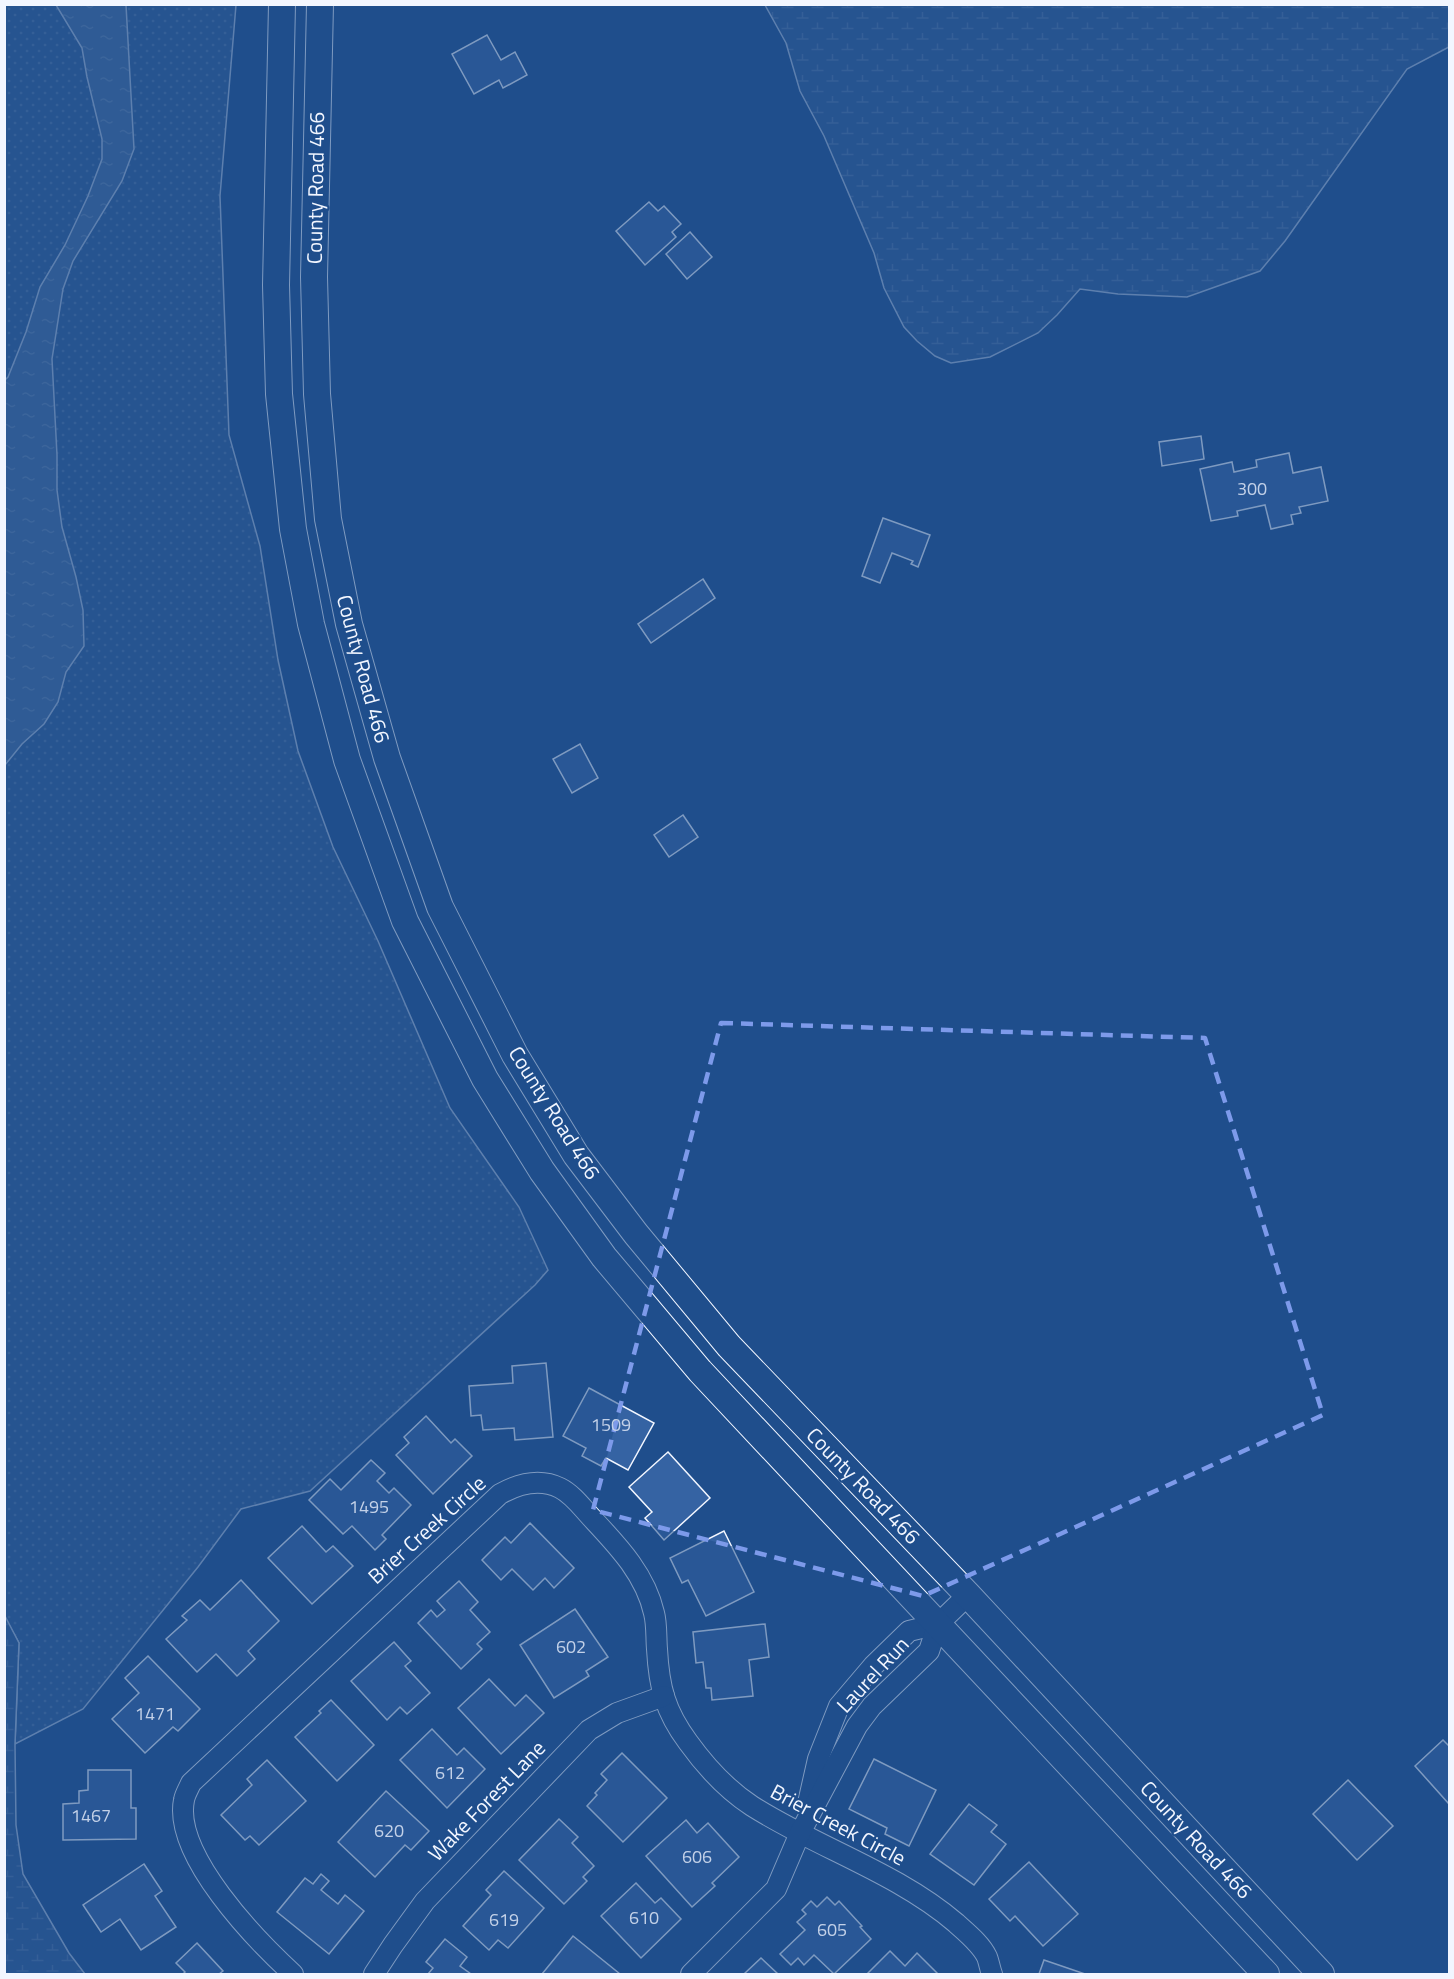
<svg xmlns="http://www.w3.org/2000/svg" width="1454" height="1979" font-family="'Titillium Web',sans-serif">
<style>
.grass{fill:url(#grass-dots);stroke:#a8bbd7;stroke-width:1.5}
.wetland{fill:url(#wetland-marsh);stroke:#a8bbd7;stroke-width:1.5}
.water{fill:url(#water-ripples);stroke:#a8bbd7;stroke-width:1.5}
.building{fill:#3563a3;stroke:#f2f6ff;stroke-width:1.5}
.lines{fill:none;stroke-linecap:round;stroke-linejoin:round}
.minor-casing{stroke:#f2f6ff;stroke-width:22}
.major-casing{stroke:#f2f6ff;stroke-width:28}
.minor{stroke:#1f4e8c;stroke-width:20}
.major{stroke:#1f4e8c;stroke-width:26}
.marked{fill:none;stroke:#7d9aea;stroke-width:4.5;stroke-dasharray:12 8;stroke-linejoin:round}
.labels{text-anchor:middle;stroke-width:4.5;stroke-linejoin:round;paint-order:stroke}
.number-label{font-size:18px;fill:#c3d1e8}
.street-label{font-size:21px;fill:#f2f6ff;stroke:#1f4e8c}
</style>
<defs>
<pattern id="grass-dots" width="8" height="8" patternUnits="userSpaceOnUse" patternTransform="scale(1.5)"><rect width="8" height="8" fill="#305b95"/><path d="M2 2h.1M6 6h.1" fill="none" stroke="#4e73a5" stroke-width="1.8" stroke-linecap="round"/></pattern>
<pattern id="wetland-marsh" width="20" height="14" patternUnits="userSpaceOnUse" patternTransform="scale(1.5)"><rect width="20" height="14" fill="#305b95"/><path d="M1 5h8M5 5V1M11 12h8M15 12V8" fill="none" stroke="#4e73a5"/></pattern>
<pattern id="water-ripples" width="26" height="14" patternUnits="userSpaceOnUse" patternTransform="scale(1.5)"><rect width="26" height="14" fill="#446ba0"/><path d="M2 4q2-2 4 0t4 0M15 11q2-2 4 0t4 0" fill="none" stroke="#5f81ae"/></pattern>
</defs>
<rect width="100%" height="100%" fill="#1f4e8c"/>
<polygon class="grass" points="4,5 236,5 220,196 229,435 260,546 278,660 298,751 333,847 378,941 450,1108 519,1207 548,1270 535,1285 310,1491 241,1509 198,1567 83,1709 15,1744 19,1643 4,1616"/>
<g class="wetland">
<polygon points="765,5 1449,5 1449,47 1407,69 1285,241 1260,271 1187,297 1118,294 1080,289 1057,315 1038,333 990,357 951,363 935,356 917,341 904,327 884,288 874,253 824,136 800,91 786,43"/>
<polygon points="5,1616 19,1643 15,1744 16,1825 23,1874 69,1953 85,1974 5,1974"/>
</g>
<polygon class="water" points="56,5 126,5 134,149 122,181 73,261 63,289 52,359 57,455 57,490 62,527 76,577 83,610 84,646 66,672 58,702 44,724 22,744 5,765 5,380 8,377 26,332 40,287 65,245 88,196 102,159 102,139 87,77 82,48"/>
<g class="building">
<polygon points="487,35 501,60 515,52 527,75 503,88 499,80 474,94 452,54"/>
<polygon points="649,202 658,211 664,206 681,224 672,232 676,237 645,265 616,231"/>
<polygon points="690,232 712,257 687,279 666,254"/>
<polygon points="1201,436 1204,459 1162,466 1159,442"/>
<polygon points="1289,453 1293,473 1321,467 1328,501 1299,507 1301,513 1291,515 1293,524 1271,529 1265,505 1237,511 1238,516 1211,521 1200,469 1232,462 1234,472 1257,467 1256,460"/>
<polygon points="883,518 930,535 918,567 911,564 913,561 892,553 880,583 862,576"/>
<polygon points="703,579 715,598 651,643 638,624"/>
<polygon points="580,744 598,778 572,793 553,759"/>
<polygon points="683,815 698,837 669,857 654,835"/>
<polygon points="546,1363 553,1437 515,1440 514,1428 483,1430 481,1415 471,1416 469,1386 513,1383 512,1366"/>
<polygon points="589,1388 654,1423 628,1470 606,1458 601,1466 582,1456 586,1448 563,1436"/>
<polygon points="426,1416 451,1443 455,1439 472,1456 433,1494 396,1455 409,1443 404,1437"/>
<polygon points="668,1452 710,1498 664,1540 645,1518 652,1512 629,1487"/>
<polygon points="371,1460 385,1473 377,1481 389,1493 394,1488 411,1505 382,1535 386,1539 375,1550 352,1526 343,1534 309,1500 330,1479 341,1490"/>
<polygon points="530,1523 574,1568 554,1588 545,1578 533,1590 512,1569 501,1580 482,1560 505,1537 511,1543"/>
<polygon points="302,1526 326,1552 333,1546 353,1566 312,1604 268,1558"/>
<polygon points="724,1531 754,1592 706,1616 688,1580 682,1583 670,1558"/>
<polygon points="241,1580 279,1621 248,1651 255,1659 237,1676 216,1654 197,1672 166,1639 187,1620 182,1616 200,1600 210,1610"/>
<polygon points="459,1581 478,1602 470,1610 490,1632 477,1644 482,1649 461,1669 418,1623 431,1610 437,1617 445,1610 437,1601"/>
<polygon points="575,1609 608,1657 586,1671 589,1676 554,1698 520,1645"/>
<polygon points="765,1624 769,1657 749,1660 753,1696 712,1700 711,1688 706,1688 703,1662 696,1663 693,1632"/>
<polygon points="394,1642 411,1661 405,1666 430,1693 407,1714 400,1707 387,1720 351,1681"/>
<polygon points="148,1656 200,1709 178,1731 173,1727 145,1753 112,1719 139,1693 125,1678"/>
<polygon points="489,1679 515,1706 526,1695 544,1713 501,1754 458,1708"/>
<polygon points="331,1700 374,1745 337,1781 295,1737 321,1713 319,1711"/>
<polygon points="432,1729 457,1755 464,1748 485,1769 447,1808 400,1760"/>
<polygon points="1443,1740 1450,1747 1449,1804 1415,1766"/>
<polygon points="622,1753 667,1798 623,1842 587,1806 597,1795 595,1793 607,1780 601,1774"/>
<polygon points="874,1759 936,1790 909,1846 885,1834 887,1828 849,1809"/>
<polygon points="267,1760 306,1801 259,1845 250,1836 245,1840 221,1815 252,1785 247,1779"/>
<polygon points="88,1770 131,1770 131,1808 136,1808 136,1839 63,1840 63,1804 79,1803 79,1791 88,1790"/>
<polygon points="1348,1780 1393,1826 1357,1860 1313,1814"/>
<polygon points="386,1791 429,1831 411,1850 405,1845 375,1877 338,1842"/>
<polygon points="969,1804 997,1825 991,1832 1006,1844 974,1885 930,1854"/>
<polygon points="559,1819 578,1837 572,1843 594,1866 583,1877 587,1881 564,1904 519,1860"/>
<polygon points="686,1820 697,1833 708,1823 739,1857 712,1883 715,1886 692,1907 646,1856"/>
<polygon points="1029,1862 1078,1914 1043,1946 1015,1916 1010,1921 989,1899"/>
<polygon points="144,1864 162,1891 155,1896 176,1927 141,1950 120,1919 101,1932 83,1905"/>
<polygon points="504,1871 544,1908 508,1948 498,1940 489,1950 463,1926 491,1895 486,1890"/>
<polygon points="321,1874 329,1881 321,1890 338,1904 345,1895 364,1911 329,1954 277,1912 305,1878 313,1884"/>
<polygon points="636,1883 655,1903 661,1898 681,1919 641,1958 601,1916"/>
<polygon points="827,1897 835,1905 839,1901 862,1926 860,1927 871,1939 834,1974 814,1955 804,1965 798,1958 791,1965 780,1954 805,1930 797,1922 806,1914 802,1910 811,1901 817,1907"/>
<polygon points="573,1936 620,1974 542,1974"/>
<polygon points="445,1939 467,1957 460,1966 471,1974 428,1974 433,1968 426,1962"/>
<polygon points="197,1943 223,1971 219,1974 183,1974 185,1972 176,1963"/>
<polygon points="890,1951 905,1966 917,1953 938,1974 867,1974"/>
<polygon points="761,1958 778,1974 744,1974"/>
<polygon points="1044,1960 1085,1974 1039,1974"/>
</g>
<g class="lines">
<g class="minor-casing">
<g id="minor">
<polyline points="808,1803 818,1759 839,1706 873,1666 909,1631 938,1624"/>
<path d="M293 1974C256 1940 173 1855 184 1800 185 1794 189 1788 191 1783L500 1494C518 1484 540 1478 560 1488 572 1494 581 1506 590 1516 616 1544 645 1573 654 1613 657 1624 656 1638 657 1649 659 1687 665 1711 688 1742 706 1767 726 1789 752 1806 818 1848 896 1872 956 1923 967 1933 981 1944 987 1957 989 1962 990 1969 992 1974"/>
<polyline points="374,1974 393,1945 425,1901 589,1730 617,1713 664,1696"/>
<polyline points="691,1974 776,1889 800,1833 857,1726 872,1706 929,1651 938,1624 968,1595"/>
</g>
</g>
<g class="major-casing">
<g id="major">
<polyline points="282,4 276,285 279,394 293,529 311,624 347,760 405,921 485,1079 542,1171 604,1257 700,1371 1266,1974"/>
<polyline points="320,4 314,277 317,394 328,519 349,624 387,758 440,907 515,1055 576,1155 636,1234 729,1346 968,1595 1321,1974"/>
</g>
</g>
<use href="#minor" class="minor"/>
<use href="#major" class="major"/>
</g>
<path d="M0 0H1454V1979H0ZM721 1023 1205 1038 1323 1415 923 1596 593 1510Z" fill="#1f4e8c" fill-opacity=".55" fill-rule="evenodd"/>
<path class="marked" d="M721 1023 1205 1038 1323 1415 923 1596 593 1510Z"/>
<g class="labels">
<g class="number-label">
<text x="1252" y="495">300</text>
<text x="611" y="1431">1509</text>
<text x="369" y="1513">1495</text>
<text x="571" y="1653">602</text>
<text x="155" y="1720">1471</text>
<text x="450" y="1779">612</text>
<text x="91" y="1822">1467</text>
<text x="389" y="1837">620</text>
<text x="697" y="1863">606</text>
<text x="644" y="1924">610</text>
<text x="504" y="1926">619</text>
<text x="832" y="1936">605</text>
</g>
<g class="street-label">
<text transform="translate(316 188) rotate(-89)" y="7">County Road 466</text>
<text transform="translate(363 669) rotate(75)" y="7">County Road 466</text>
<text transform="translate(554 1113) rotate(58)" y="7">County Road 466</text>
<text transform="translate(863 1486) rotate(46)" y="7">County Road 466</text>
<text transform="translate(427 1530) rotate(-42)" y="7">Brier Creek Circle</text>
<text transform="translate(873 1675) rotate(-47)" y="7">Laurel Run</text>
<text transform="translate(487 1801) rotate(-46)" y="7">Wake Forest Lane</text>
<text transform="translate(838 1825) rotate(28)" y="7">Brier Creek Circle</text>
<text transform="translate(1196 1840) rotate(47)" y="7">County Road 466</text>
</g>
</g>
<rect width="1454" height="1979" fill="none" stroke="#f2f6ff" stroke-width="12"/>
</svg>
